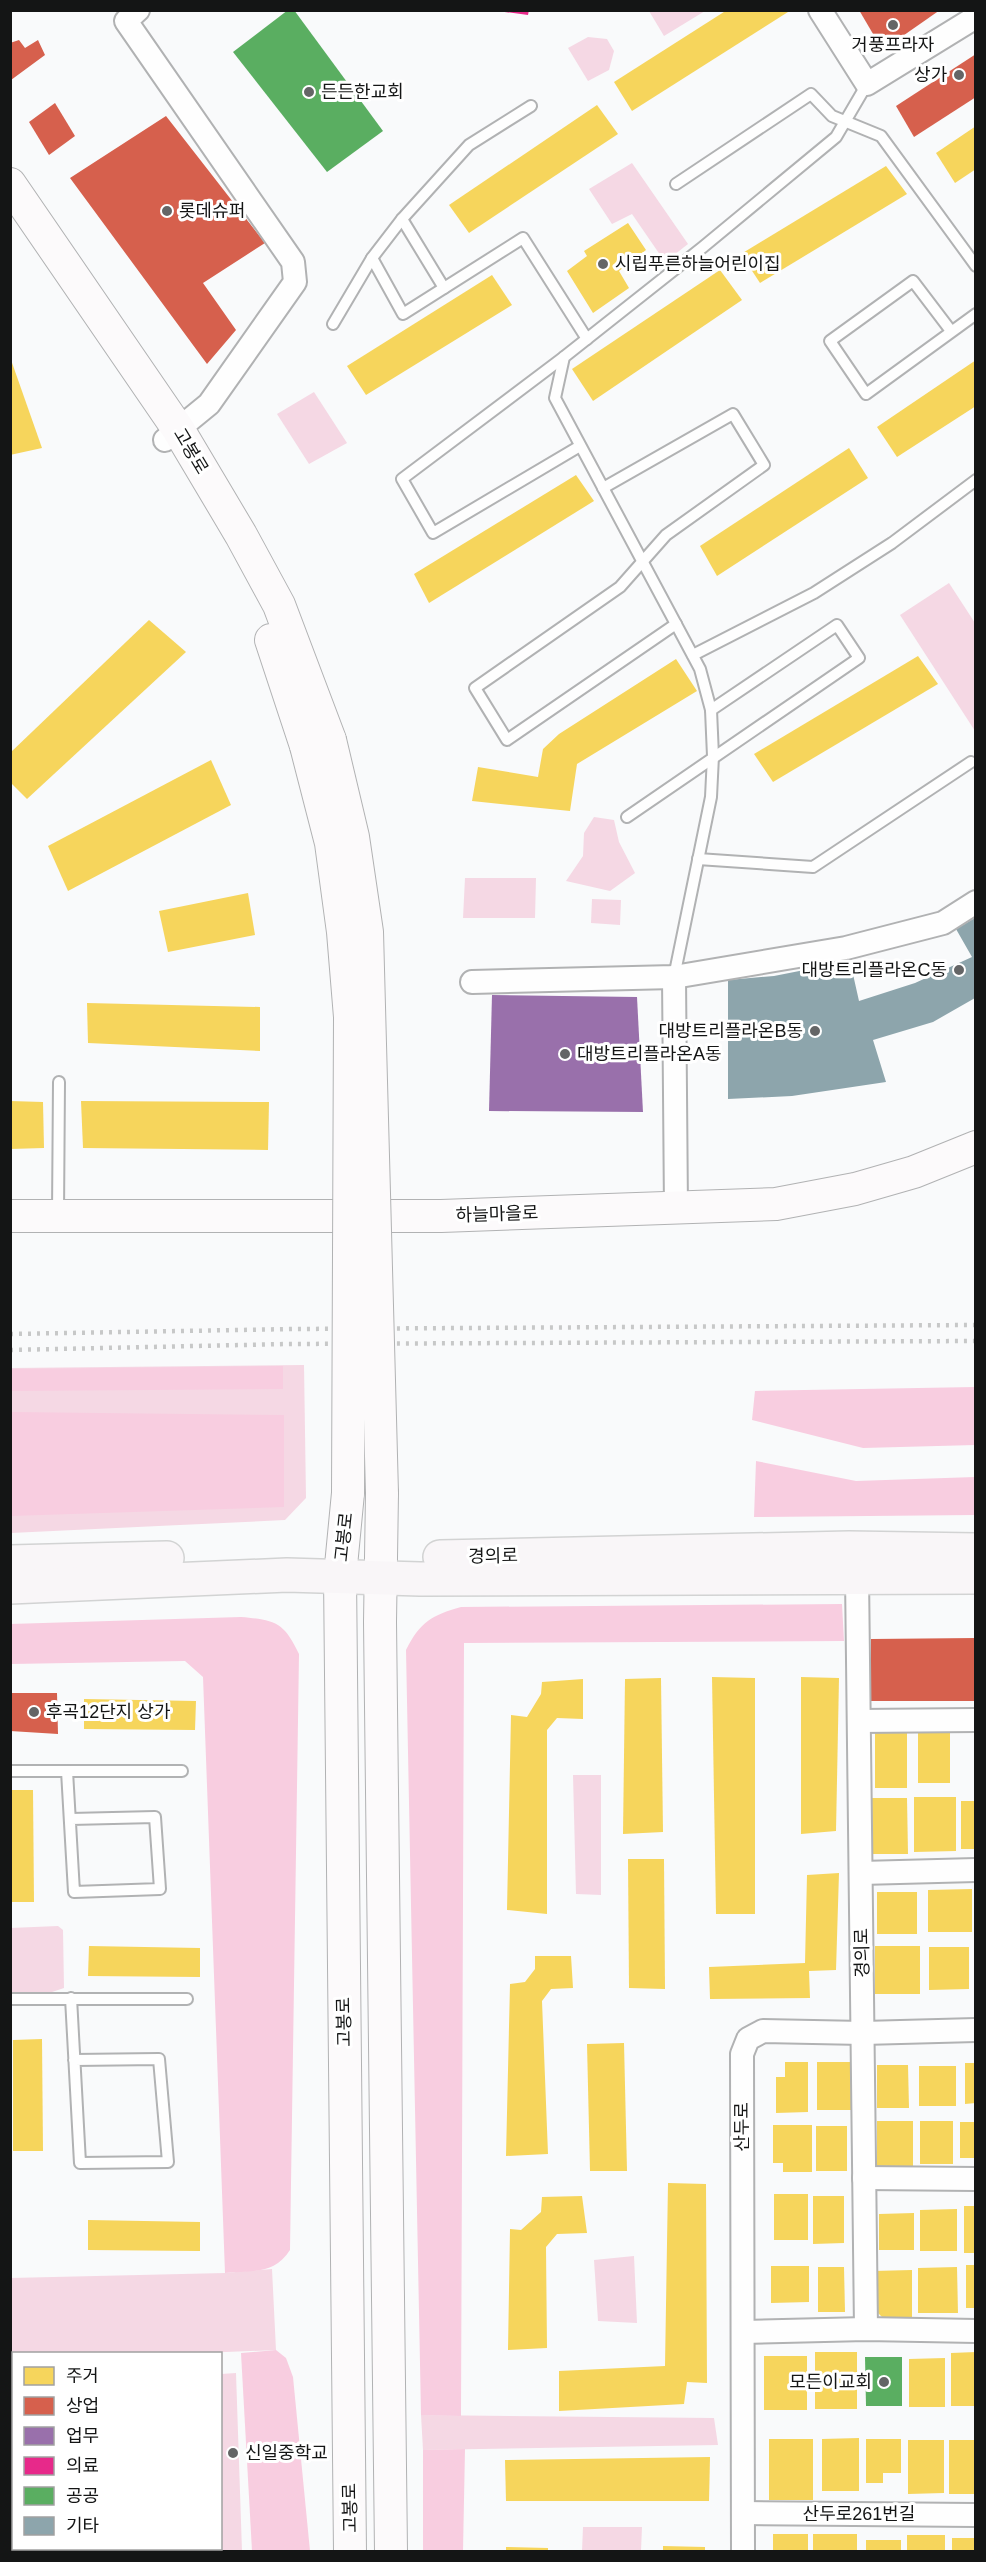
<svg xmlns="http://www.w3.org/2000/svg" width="986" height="2562" font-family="Arial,'Noto Sans KR',sans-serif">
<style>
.green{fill:#f5d8e4}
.forest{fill:#f8cde0}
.homes{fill:#f6d55c}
.shops{fill:#d6604d}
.offices{fill:#9970ab}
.health{fill:#e7298a}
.public{fill:#5aae61}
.building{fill:#8da5ac}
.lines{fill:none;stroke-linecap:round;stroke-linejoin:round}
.service-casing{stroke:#b1b2b3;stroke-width:14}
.minor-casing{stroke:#b1b2b3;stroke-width:26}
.secondary-casing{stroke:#b1b2b3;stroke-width:34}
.primary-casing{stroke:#d2d3d3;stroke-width:36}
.service{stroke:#fefefe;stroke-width:10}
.minor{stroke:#fefefe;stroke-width:22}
.secondary{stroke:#fcfafb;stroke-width:32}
.primary{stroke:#f9f6f8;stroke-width:33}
.rail{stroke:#c7c8c8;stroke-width:4.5;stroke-dasharray:3 6;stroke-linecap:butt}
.secondary-bridge-casing{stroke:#b1b2b3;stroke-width:34;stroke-linecap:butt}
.secondary-bridge{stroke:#fcfafb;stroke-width:32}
.poi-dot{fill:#646566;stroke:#fff;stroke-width:2}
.labels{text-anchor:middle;stroke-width:6;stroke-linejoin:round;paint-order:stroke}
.poi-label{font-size:18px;fill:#141515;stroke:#fff;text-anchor:start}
.street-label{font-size:18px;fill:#141515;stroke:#fff}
</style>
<rect width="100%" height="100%" fill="#f9fafb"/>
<g class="green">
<polygon points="649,11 705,11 664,36"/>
<polygon points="588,37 607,39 614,51 609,70 588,81 568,48"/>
<polygon points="632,163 688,244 665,262 632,214 612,224 589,189"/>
<polygon points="314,392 347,443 309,464 277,414"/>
<polygon points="949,583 975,623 975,731 900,615"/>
<polygon points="594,817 614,820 619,842 635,873 610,891 566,881 583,856 584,833"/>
<polygon points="465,878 536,878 535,918 463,918"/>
<polygon points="592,899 621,900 620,925 591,923"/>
<polygon points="304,1365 306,1498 285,1520 11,1533 10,1368"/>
<polygon points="573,1775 601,1775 601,1895 576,1894"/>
<polygon points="58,1926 63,1930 64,1988 52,1992 11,1994 10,1928"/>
<polygon points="634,2256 637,2323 598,2321 594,2260"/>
<polygon points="272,2269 276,2350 202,2353 14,2354 13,2358 11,2358 10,2278 225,2273"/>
<polygon points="236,2373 242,2551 44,2551 44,2548 220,2548 221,2374"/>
<polygon points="421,2415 714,2418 718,2445 423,2450"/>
<polygon points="583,2527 642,2527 641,2551 582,2551"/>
</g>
<g class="forest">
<polygon points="283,1366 283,1389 11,1391 11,1369"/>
<polygon points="975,1387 975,1445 863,1448 752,1420 755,1391"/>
<polygon points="11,1412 284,1415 284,1507 11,1516"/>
<polygon points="756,1461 856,1481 975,1477 975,1515 754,1517"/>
<path d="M842 1604 844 1641 464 1643 461 2416 421 2415 406 1650C420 1622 432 1615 461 1607Z"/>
<path d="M241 1617C275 1620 284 1622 299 1654L290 2250C274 2275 252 2270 225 2273L203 1677 185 1661 11 1664 10 1624Z"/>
<polygon points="276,2350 286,2358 293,2377 310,2551 252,2551 241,2353"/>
<polygon points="465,2449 463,2551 423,2551 423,2450"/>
</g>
<g class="homes">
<polygon points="727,10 788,12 632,111 614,82"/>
<polygon points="597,105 618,134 469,233 449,205"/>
<polygon points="976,126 976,169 955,183 936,153"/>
<polygon points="886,166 907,194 760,283 741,254"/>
<polygon points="628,223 646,250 619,271 629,288 593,313 567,271 587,256 584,251"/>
<polygon points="720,270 742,300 593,401 572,369"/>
<polygon points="492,275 512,305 366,395 347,366"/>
<polygon points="10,357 42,448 10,455"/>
<polygon points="976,360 976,406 897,457 877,427"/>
<polygon points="849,448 868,478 717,576 700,546"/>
<polygon points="576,475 594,501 429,603 414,574"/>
<polygon points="149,620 186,652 27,799 10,782 10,753"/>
<polygon points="918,656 938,684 773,782 754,754"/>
<polygon points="676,659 697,691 577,764 570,811 472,801 478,767 538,777 543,749 559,734"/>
<polygon points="211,760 231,805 68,891 48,846"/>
<polygon points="248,893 255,935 168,952 159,911"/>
<polygon points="87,1003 260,1007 260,1051 88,1043"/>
<polygon points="10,1101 43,1102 44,1148 10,1149"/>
<polygon points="81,1101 269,1102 268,1150 83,1148"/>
<polygon points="712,1677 755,1678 755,1914 716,1914"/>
<polygon points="801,1677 839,1678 836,1831 801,1834"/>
<polygon points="661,1678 663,1832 623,1834 625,1679"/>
<polygon points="583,1679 583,1719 557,1718 547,1730 547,1914 507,1910 511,1715 527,1717 541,1694 542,1682"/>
<polygon points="84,1699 196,1701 195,1730 84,1729"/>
<rect x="918" y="1728" width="32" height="55"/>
<rect x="875" y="1730" width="32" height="58"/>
<polygon points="10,1790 33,1790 34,1902 10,1902"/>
<polygon points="914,1797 956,1797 956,1851 914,1852"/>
<polygon points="872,1798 907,1798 908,1854 871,1854"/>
<rect x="961" y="1801" width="15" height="48"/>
<polygon points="628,1859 664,1859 665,1989 629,1988"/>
<polygon points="839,1873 836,1970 809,1971 810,1998 710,1999 709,1967 805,1963 807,1875"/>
<polygon points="972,1889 972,1932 928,1932 928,1890"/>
<rect x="877" y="1892" width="40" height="42"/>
<polygon points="89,1946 200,1948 200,1977 88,1976"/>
<rect x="875" y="1946" width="45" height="48"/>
<polygon points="929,1947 969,1947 969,1989 929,1990"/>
<polygon points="535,1956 571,1956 573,1988 551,1989 542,2001 548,2154 506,2156 510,1984 525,1982 535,1969"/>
<polygon points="42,2039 43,2151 13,2151 13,2040"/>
<polygon points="624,2043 627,2171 590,2171 587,2044"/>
<polygon points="785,2062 808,2062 808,2112 776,2113 776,2077 785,2077"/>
<rect x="817" y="2062" width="36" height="48"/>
<polygon points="965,2063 976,2063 976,2103 965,2104"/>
<polygon points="877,2065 908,2065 909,2108 877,2108"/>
<rect x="919" y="2066" width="37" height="40"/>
<rect x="877" y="2121" width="36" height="45"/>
<rect x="920" y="2121" width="33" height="43"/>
<rect x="960" y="2122" width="16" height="36"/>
<polygon points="773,2125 812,2125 812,2172 783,2172 783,2163 773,2163"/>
<rect x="816" y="2126" width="31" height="45"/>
<polygon points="668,2183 706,2184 707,2383 687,2382 684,2404 559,2411 559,2371 665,2366"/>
<rect x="774" y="2194" width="34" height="46"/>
<polygon points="582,2196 587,2233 557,2234 546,2247 547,2348 508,2350 510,2229 521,2230 541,2212 542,2197"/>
<polygon points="813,2196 844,2196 844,2243 813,2244"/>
<rect x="964" y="2206" width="12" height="47"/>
<polygon points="957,2209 957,2251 920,2251 920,2210"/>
<polygon points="914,2213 914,2250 879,2250 879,2214"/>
<polygon points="88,2220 200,2222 200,2251 88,2250"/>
<rect x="966" y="2265" width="10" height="43"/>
<polygon points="771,2266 809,2266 809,2302 771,2303"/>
<polygon points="818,2267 844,2267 845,2312 818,2312"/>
<polygon points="957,2267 958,2313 918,2313 918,2268"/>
<polygon points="912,2270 912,2320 885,2320 873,2308 873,2271"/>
<rect x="815" y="2352" width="42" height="57"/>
<polygon points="976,2352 976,2406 951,2406 951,2353"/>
<rect x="764" y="2356" width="43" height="54"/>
<polygon points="945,2358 945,2407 909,2407 909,2359"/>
<polygon points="859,2438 859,2491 822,2491 822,2439"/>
<rect x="769" y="2439" width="44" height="61"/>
<polygon points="866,2439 901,2439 901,2473 883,2473 883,2483 866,2483"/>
<polygon points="908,2440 944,2440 944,2493 908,2494"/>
<rect x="949" y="2440" width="27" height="54"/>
<polygon points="710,2457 709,2501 506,2501 505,2460"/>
<rect x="773" y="2534" width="35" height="18"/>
<rect x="813" y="2534" width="44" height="18"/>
<rect x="907" y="2535" width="38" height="17"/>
<rect x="952" y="2538" width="24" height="14"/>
<rect x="866" y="2540" width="35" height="12"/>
<polygon points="663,2546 705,2547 705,2552 663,2552"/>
<polygon points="506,2547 548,2548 548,2552 506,2552"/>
</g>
<g class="shops">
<polygon points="859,10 940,10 897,40 876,39"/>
<polygon points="19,40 25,48 38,40 45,55 11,80 10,43"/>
<polygon points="976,54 976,97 914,137 896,106"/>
<polygon points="55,103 75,136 49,155 29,122"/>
<polygon points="166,116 265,243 203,283 236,330 207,364 70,178"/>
<polygon points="976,1638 976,1701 871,1701 871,1639"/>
<polygon points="10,1693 57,1693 58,1734 10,1731"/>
</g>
<polygon class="offices" points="492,995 637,997 643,1112 489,1111"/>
<polygon class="health" points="490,10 529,10 528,15"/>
<g class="public">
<polygon points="288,10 294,10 383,131 327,172 233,52"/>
<polygon points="865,2357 902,2357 902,2406 866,2406"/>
</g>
<polygon class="building" points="975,918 975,998 933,1022 873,1040 886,1082 792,1096 728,1099 728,980 774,976 850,961 859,1001 915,983 972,957 956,929"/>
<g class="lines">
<g class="service-casing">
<g id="service">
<polyline points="676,184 811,94 832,116 881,136 976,266"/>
<polyline points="402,219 444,288"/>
<polyline points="372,258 403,314 523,238 587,339"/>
<polyline points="333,324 372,258 402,219 469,145 531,106"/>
<polyline points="951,331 913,281 830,341 866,394 976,314"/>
<polyline points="564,357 402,479 433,533 580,446"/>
<polyline points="603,488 733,414 764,465 666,535 620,587 475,688 507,740 676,624"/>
<polyline points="693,655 814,593 892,543 976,480"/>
<polyline points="627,817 859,658 837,625 711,710"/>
<polyline points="698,859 813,867 971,762"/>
<polyline points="674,977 711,797 713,756 711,710 700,669 555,398 564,357 703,247 836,137 867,84"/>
<polyline points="58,1213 59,1082"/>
<polyline points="10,1771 182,1771"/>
<polyline points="67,1771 74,1892 160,1889 155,1817 71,1819"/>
<polyline points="71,1998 80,2163 168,2162 159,2059 74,2060"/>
<polyline points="10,1999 187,1999"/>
</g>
</g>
<g class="minor-casing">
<g id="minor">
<polyline points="138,10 126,21 293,262 295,282 209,404 165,440"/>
<polyline points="820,10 867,84 976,17"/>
<polyline points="674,977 676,1209"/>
<polyline points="472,982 674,977 846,948 943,923 976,902"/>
<polyline points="857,1576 866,2329"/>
<polyline points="859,1721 976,1720"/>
<polyline points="861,1873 976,1870"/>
<polyline points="864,2178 976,2179"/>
<polyline points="743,2332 866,2329 976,2331"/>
<polyline points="743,2513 976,2515"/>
<polyline points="743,2552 742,2054 748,2039 763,2031 863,2033 976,2030"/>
</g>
</g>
<g class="secondary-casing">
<g id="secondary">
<polyline points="10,184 178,429 241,535 279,605 330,740"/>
<polyline points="271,640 306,746"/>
<polyline points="10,1216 441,1216 776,1204 855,1189 914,1172 976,1147"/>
<polyline points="348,1493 340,1576 350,2552"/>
<polyline points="382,1493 380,1622 391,2552"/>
</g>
</g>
<g class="primary-casing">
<g id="primary">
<polyline points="440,1557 849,1548 976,1550"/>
<polyline points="10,1562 167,1558"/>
<polyline points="10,1587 287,1575 420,1579 976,1577"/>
</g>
</g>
<use href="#service" class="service"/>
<use href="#minor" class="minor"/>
<use href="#secondary" class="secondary"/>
<use href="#primary" class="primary"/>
<g class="rail">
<polyline points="10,1334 295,1329 976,1325"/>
<polyline points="10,1350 288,1344 976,1341"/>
</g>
<g class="secondary-bridge-casing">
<g id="secondary-bridge">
<polyline points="330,740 353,837 367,932 382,1493"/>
<polyline points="306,746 331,843 343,932 350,1017 348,1493"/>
</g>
</g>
<use href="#secondary-bridge" class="secondary-bridge"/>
</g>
<g class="poi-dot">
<circle cx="893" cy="25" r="6"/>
<circle cx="959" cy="75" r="6"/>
<circle cx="309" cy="92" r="6"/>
<circle cx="167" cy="211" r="6"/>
<circle cx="603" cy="264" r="6"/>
<circle cx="959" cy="970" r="6"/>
<circle cx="815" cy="1031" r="6"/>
<circle cx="565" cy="1054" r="6"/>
<circle cx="34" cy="1712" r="6"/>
<circle cx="884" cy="2382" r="6"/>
<circle cx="233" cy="2453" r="6"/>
</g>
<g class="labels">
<g class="poi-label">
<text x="893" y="51" text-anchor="middle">거풍프라자</text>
<text x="947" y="81" text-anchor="end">상가</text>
<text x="321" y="98">든든한교회</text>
<text x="179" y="217">롯데슈퍼</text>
<text x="615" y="270">시립푸른하늘어린이집</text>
<text x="947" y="976" text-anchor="end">대방트리플라온C동</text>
<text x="803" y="1037" text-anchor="end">대방트리플라온B동</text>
<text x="577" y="1060">대방트리플라온A동</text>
<text x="46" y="1718">후곡12단지 상가</text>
<text x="872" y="2388" text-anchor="end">모든이교회</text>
<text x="245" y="2459">신일중학교</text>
</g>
<g class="street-label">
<text transform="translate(191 451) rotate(59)" y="6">고봉로</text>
<text transform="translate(497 1214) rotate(-2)" y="6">하늘마을로</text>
<text transform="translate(344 1537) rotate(-84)" y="6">고봉로</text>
<text transform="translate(493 1556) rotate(-1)" y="6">경의로</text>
<text transform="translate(862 1953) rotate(-91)" y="6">경의로</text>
<text transform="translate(344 2022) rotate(-91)" y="6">고봉로</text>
<text transform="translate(742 2127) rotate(-90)" y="6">산두로</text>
<text transform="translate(350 2508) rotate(-91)" y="6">고봉로</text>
<text x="859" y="2520">산두로261번길</text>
</g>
</g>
<rect width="986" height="2562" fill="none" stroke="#141515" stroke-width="24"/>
<rect x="12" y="2352" width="210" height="198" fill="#ffffff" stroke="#a1a1a1" stroke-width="1.5"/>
<rect x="24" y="2367" width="30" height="18" fill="#f6d55c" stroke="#a1a1a1" stroke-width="1.5"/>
<text x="66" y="2382" font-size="18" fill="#141515">주거</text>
<rect x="24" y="2397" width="30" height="18" fill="#d6604d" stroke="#a1a1a1" stroke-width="1.5"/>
<text x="66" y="2412" font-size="18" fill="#141515">상업</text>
<rect x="24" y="2427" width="30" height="18" fill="#9970ab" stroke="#a1a1a1" stroke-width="1.5"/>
<text x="66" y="2442" font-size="18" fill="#141515">업무</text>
<rect x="24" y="2457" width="30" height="18" fill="#e7298a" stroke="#a1a1a1" stroke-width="1.5"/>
<text x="66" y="2472" font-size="18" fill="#141515">의료</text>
<rect x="24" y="2487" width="30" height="18" fill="#5aae61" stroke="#a1a1a1" stroke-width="1.5"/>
<text x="66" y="2502" font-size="18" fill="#141515">공공</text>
<rect x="24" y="2517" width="30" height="18" fill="#8da5ac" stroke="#a1a1a1" stroke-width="1.5"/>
<text x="66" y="2532" font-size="18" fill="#141515">기타</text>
</svg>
